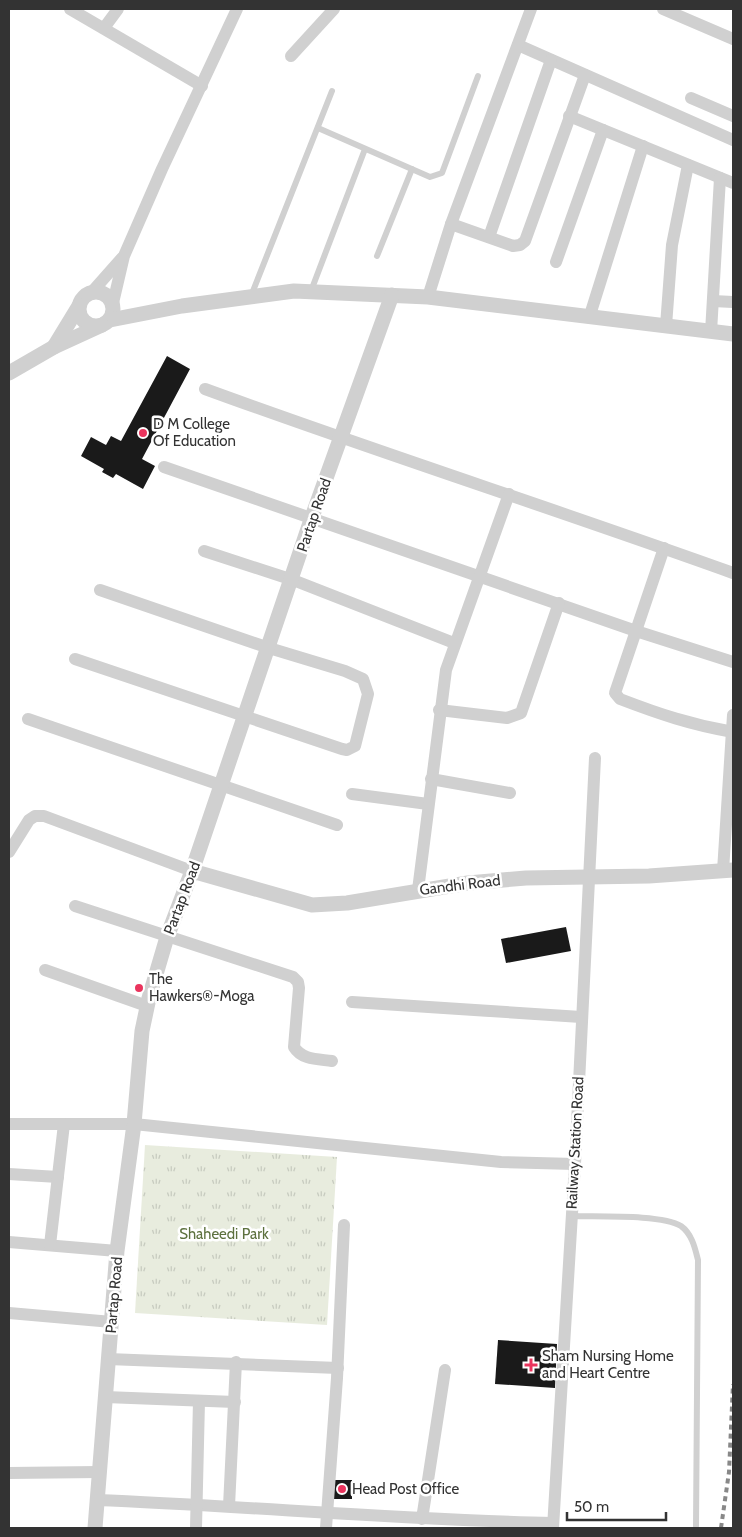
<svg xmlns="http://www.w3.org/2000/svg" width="742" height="1537" font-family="Cabin,sans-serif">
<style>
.park{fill:url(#park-tufts)}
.building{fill:#1a1a1a}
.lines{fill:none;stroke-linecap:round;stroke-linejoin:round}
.service{stroke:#d0d0d0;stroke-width:6}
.minor{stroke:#d0d0d0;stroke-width:12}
.tertiary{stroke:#d0d0d0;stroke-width:15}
.rail{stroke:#888;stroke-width:4;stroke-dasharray:5 4;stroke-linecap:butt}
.poi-dot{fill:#ea345d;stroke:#fff;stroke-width:2}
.labels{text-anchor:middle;stroke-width:5;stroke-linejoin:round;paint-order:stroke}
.poi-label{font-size:15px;fill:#333;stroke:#fff;text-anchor:start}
.street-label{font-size:15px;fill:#333;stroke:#fff}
.park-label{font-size:15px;fill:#5d713e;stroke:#fff}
</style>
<defs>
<pattern id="park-tufts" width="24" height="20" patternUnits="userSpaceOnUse" patternTransform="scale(1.25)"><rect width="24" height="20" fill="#e8ecde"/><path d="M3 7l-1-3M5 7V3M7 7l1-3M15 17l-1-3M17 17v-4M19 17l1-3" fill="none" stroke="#c7cbbf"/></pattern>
</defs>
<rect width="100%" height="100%" fill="#fff"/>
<polygon class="park" points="145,1145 337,1157 327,1325 135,1313"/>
<g class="building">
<polygon points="167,356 190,369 142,459 155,466 143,489 116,474 113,478 102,472 104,469 81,456 91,437 106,445 111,436 121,441"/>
<polygon points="566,927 571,951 506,963 501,939"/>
<polygon points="498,1340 557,1344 555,1388 495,1384"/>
<polygon points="330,1480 352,1480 352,1499 331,1499"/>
</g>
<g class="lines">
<g class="service">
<polyline points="318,128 430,177 442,173 478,76"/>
<polyline points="377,256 412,169"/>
<polyline points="311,291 365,149"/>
<polyline points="251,296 332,91"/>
<path d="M572 1216C596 1217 662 1214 681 1226 692 1234 695 1248 698 1260L696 1526"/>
</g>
<g class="minor">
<polyline points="70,9 202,86"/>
<polyline points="663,9 733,39"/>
<polyline points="104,28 118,9"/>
<polyline points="518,45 733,140"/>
<polyline points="291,56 334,9"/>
<polyline points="691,98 733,116"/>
<polyline points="569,116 733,183"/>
<polyline points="451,224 513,246 520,245 525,241 585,75"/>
<polyline points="489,237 551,60"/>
<polyline points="556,262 603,130"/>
<polyline points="91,293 122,258"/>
<polyline points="428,297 451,224 531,9"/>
<polyline points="713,301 733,302"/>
<polyline points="113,303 124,256 162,169 237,9"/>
<polyline points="590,315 643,146"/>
<polyline points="666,326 672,245 688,165"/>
<polyline points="711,332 720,178"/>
<path d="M205 389C380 453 558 510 733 573"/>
<polyline points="164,467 636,631 733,662"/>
<path d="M664 548 615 693 620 699C659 714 692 725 733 732"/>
<polyline points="204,551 293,580 454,643"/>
<polyline points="75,659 342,749 347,750 355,746 368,694 363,679 345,671 269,648 100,590"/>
<polyline points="439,710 507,718 521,713 559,603"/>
<polyline points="28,719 337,825"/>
<polyline points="431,779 510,793"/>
<polyline points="352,794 428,804"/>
<polyline points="9,852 29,820 35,816 44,816 192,871"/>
<polyline points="723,871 733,715"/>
<polyline points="418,890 446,670 509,494"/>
<path d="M75 906 293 977 298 982 299 988 294 1047C302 1060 318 1059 332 1061"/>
<polyline points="45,970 147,1006"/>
<polyline points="352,1002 581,1017"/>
<polyline points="9,1124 134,1124 501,1162 575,1164"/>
<polyline points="9,1174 58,1177"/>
<polyline points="9,1242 117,1251"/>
<polyline points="50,1245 64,1124"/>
<polyline points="9,1313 112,1322"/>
<polyline points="108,1359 338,1368"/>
<polyline points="105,1397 235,1402"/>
<polyline points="9,1473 99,1472"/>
<path d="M96 1500C249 1506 401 1520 553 1523"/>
<polyline points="229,1506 236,1362"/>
<polyline points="422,1519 445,1370"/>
<polyline points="196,1528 199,1401"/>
<polyline points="326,1528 337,1378 344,1225"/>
<polyline points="553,1528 575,1164 595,758"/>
</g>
<g class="tertiary">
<circle cx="96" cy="309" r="17"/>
<polyline points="110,320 182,306 294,291 428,297 733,334"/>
<polyline points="54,347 79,306"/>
<polyline points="9,373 54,347 102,325"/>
<polyline points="192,871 312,905 347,903 468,883 526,878 649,876 733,870"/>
<polyline points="95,1528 117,1251 134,1124 142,1031 149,998 167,937 192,871 312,517 392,295"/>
</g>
<polyline class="rail" points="721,1528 729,1472 733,1384"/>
</g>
<g class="poi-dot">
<circle cx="143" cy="433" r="5"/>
<circle cx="139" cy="988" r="5"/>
<path d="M528.5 1357.5h5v5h5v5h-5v5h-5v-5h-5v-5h5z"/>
<circle cx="342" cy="1489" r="5"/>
</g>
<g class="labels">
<g class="poi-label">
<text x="153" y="429">D M College<tspan x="153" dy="17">Of Education</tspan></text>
<text x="149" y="984">The<tspan x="149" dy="17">Hawkers®-Moga</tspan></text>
<text x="542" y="1361">Sham Nursing Home<tspan x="542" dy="17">and Heart Centre</tspan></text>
<text x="352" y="1494">Head Post Office</text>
</g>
<g class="street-label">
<text transform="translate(314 515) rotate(-71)" y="5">Partap Road</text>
<text transform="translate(460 885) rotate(-7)" y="5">Gandhi Road</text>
<text transform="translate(182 898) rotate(-69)" y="5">Partap Road</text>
<text transform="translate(575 1143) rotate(-87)" y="5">Railway Station Road</text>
<text transform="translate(114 1295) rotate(-85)" y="5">Partap Road</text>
</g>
<g class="park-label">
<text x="224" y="1239">Shaheedi Park</text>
</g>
</g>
<rect width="742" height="1537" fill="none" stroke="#333333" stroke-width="20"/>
<path d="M567 1512v8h99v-8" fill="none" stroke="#333333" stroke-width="2.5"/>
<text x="574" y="1512" font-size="15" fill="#333333" stroke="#ffffff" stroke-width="4" paint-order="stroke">50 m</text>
</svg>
